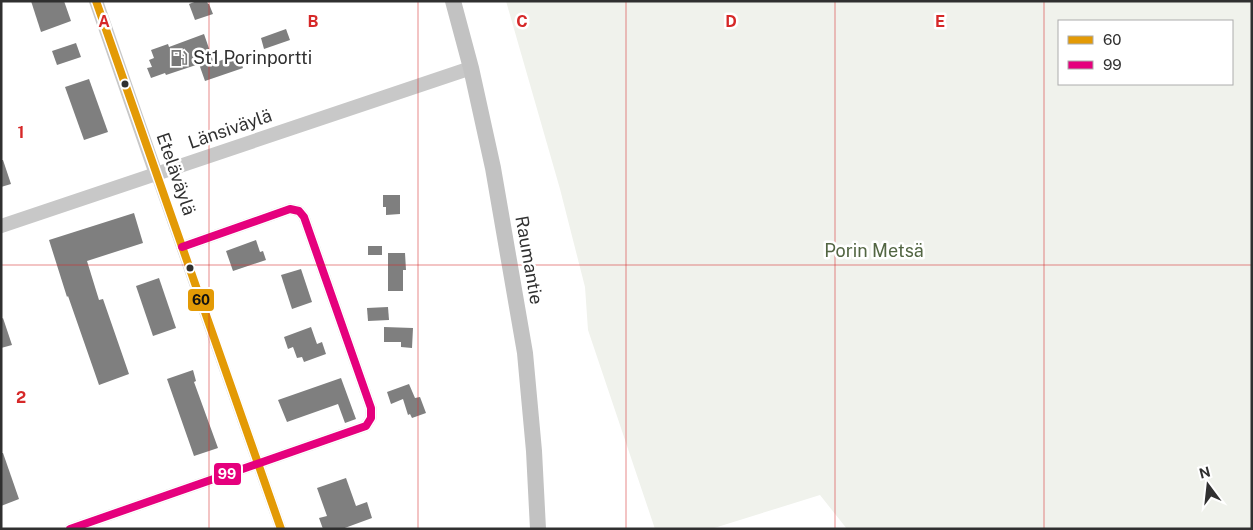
<svg xmlns="http://www.w3.org/2000/svg" width="1253" height="530" font-family="'Public Sans',sans-serif">
<style>
.green{fill:#f0f2ec;fill-rule:evenodd}
.building{fill:#7f7f7f}
.lines{fill:none;stroke-linecap:round;stroke-linejoin:round}
.minor{stroke:#d4d4d4;stroke-width:11}
.major{stroke:#c8c8c8;stroke-width:14}
.highway{stroke:#c2c2c2;stroke-width:16}
.bus-1-casing{stroke:#fff;stroke-width:11}
.bus-2-casing{stroke:#fff;stroke-width:11}
.bus-1{stroke:#e39a05;stroke-width:8}
.bus-2{stroke:#e5007d;stroke-width:8}
.grid{fill:none;stroke:#d62828;stroke-width:1;stroke-opacity:0.55}
.bus-dot{fill:#303030;stroke:#fff;stroke-width:2}
.labels{text-anchor:middle;stroke-width:5;stroke-linejoin:round;paint-order:stroke}
.poi-label{font-size:18px;fill:#303030;stroke:#fff;text-anchor:start}
.street-label{font-size:18px;fill:#303030;stroke:#fff}
.park-label{font-size:18px;fill:#536643;stroke:#fff}
.grid-label{font-size:16px;text-anchor:middle;font-weight:bold;fill:#d62828;stroke:#fff;stroke-width:5;stroke-linejoin:round;paint-order:stroke}
.line-badge{stroke:#fff;stroke-width:2}
.badge-label{font-size:14px;text-anchor:middle;font-weight:bold;fill:#fff}
.pale-badge-label{font-size:14px;text-anchor:middle;font-weight:bold;fill:#111}
</style>
<rect width="100%" height="100%" fill="#fff"/>
<path class="green" d="M506 1H1252V529H847L820 495 711 529H655L588 330 585 287 560 189ZM1059 21H1232V84H1059Z"/>
<g class="building">
<polygon points="31,1 64,1 71,21 41,32"/>
<polygon points="197,1 207,1 208,4 209,4 213,14 195,20 189,4"/>
<polygon points="286,29 290,40 264,49 261,38"/>
<polygon points="204,34 214,63 238,54 243,68 205,81 199,64 166,75 165,73 151,78 147,68 152,67 149,60 154,58 151,50 168,44 169,47"/>
<polygon points="76,43 81,57 57,65 52,51"/>
<polygon points="89,79 108,132 84,140 65,87"/>
<polygon points="1,160 3,160 11,184 1,187"/>
<polygon points="383,195 400,195 400,214 386,215 386,207 383,207"/>
<polygon points="134,213 143,243 87,261 99,300 103,299 129,374 99,385 68,296 67,297 49,240"/>
<polygon points="256,240 260,252 263,251 266,260 233,271 226,251"/>
<rect x="368" y="246" width="14" height="9"/>
<polygon points="388,253 405,253 406,270 403,270 403,291 388,291"/>
<polygon points="301,269 312,302 292,309 281,275"/>
<polygon points="159,278 176,328 153,336 136,286"/>
<polygon points="388,307 389,320 368,321 367,308"/>
<polygon points="3,318 12,345 1,348 1,319"/>
<polygon points="311,327 317,344 322,342 326,354 304,362 302,357 297,358 293,347 288,349 284,337"/>
<polygon points="384,327 413,328 412,348 401,347 401,342 384,342"/>
<polygon points="193,370 196,381 194,382 218,448 194,456 167,379"/>
<polygon points="341,378 356,419 345,423 338,404 287,422 278,400"/>
<polygon points="409,384 415,398 420,397 426,413 412,418 410,414 408,415 403,399 391,404 387,392"/>
<polygon points="1,453 3,453 19,499 1,506"/>
<polygon points="346,478 356,506 367,502 372,518 342,529 323,529 319,518 327,516 317,488"/>
</g>
<g class="lines">
<g class="minor">
<polyline points="156,174 281,529"/>
<polyline points="70,529 366,426 371,418 371,408 304,217 299,211 290,209 182,247"/>
</g>
<g class="major">
<polyline points="96,1 156,174"/>
<polyline points="1,226 471,68"/>
</g>
<polyline class="highway" points="453,1 471,68 493,168 525,353 534,451 538,529"/>
<g class="bus-1-casing">
<polyline id="bus-1" points="96,1 281,529"/>
</g>
<g class="bus-2-casing">
<polyline id="bus-2" points="70,529 366,426 371,418 371,408 304,217 299,211 290,209 182,247"/>
</g>
<use href="#bus-1" class="bus-1"/>
<use href="#bus-2" class="bus-2"/>
</g>
<path class="grid" d="M209 1V529M418 1V529M626 1V529M835 1V529M1044 1V529M1 265H1252"/>
<defs>
<g id="fuel-bare" transform="scale(1.35)"><path d="M-5.5-6h7V0h2V4h1.3V-2.5L3-4.5l.8-.8L6-3V5H2.5V1h-1V6h-7ZM-4.2-4.7v3.2H.2V-4.7Z" fill="#787878" stroke="#fff" stroke-width="2.5" paint-order="stroke"/></g>
</defs>
<g fill-rule="evenodd">
<use href="#fuel-bare" x="179" y="58"/>
</g>
<g class="bus-dot">
<circle cx="125" cy="84" r="4.5"/>
<circle cx="190" cy="268" r="4.5"/>
</g>
<g class="labels">
<g class="poi-label">
<text x="193" y="64">St1 Porinportti</text>
</g>
<g class="street-label">
<text transform="translate(230 129) rotate(-19)" y="6">Länsiväylä</text>
<text transform="translate(176 174) rotate(71)" y="6">Eteläväylä</text>
<text transform="translate(529 260) rotate(80)" y="6">Raumantie</text>
</g>
<g class="park-label">
<text x="874" y="257">Porin Metsä</text>
</g>
</g>
<g class="grid-label">
<text x="104" y="27">A</text>
<text x="313" y="27">B</text>
<text x="522" y="27">C</text>
<text x="731" y="27">D</text>
<text x="940" y="27">E</text>
<text x="21" y="138">1</text>
<text x="21" y="403">2</text>
</g>
<g class="line-badge">
<rect x="187" y="288" width="28" height="24" rx="5" fill="#e39a05"/>
<rect x="213" y="462" width="29" height="24" rx="5" fill="#e5007d"/>
</g>
<g class="badge-label">
<text x="227" y="479">99</text>
</g>
<g class="pale-badge-label">
<text x="201" y="305">60</text>
</g>
<rect width="1253" height="530" fill="none" stroke="#303030" stroke-width="5"/>
<rect x="1058" y="20" width="175" height="65" fill="#ffffff" stroke="#acacac"/>
<rect x="1068" y="36" width="25" height="8" fill="#e39a05" stroke="#acacac"/>
<text x="1103" y="45" font-size="15" fill="#303030">60</text>
<rect x="1068" y="61" width="25" height="8" fill="#e5007d" stroke="#acacac"/>
<text x="1103" y="70" font-size="15" fill="#303030">99</text>
<g transform="translate(1208 485) rotate(345)" stroke="#ffffff" stroke-width="4" paint-order="stroke">
<path d="M0-4L9 19L0 12L-9 19Z" fill="#303030"/>
<text y="-8" font-size="14" font-weight="bold" text-anchor="middle" fill="#303030">N</text>
</g>
</svg>
